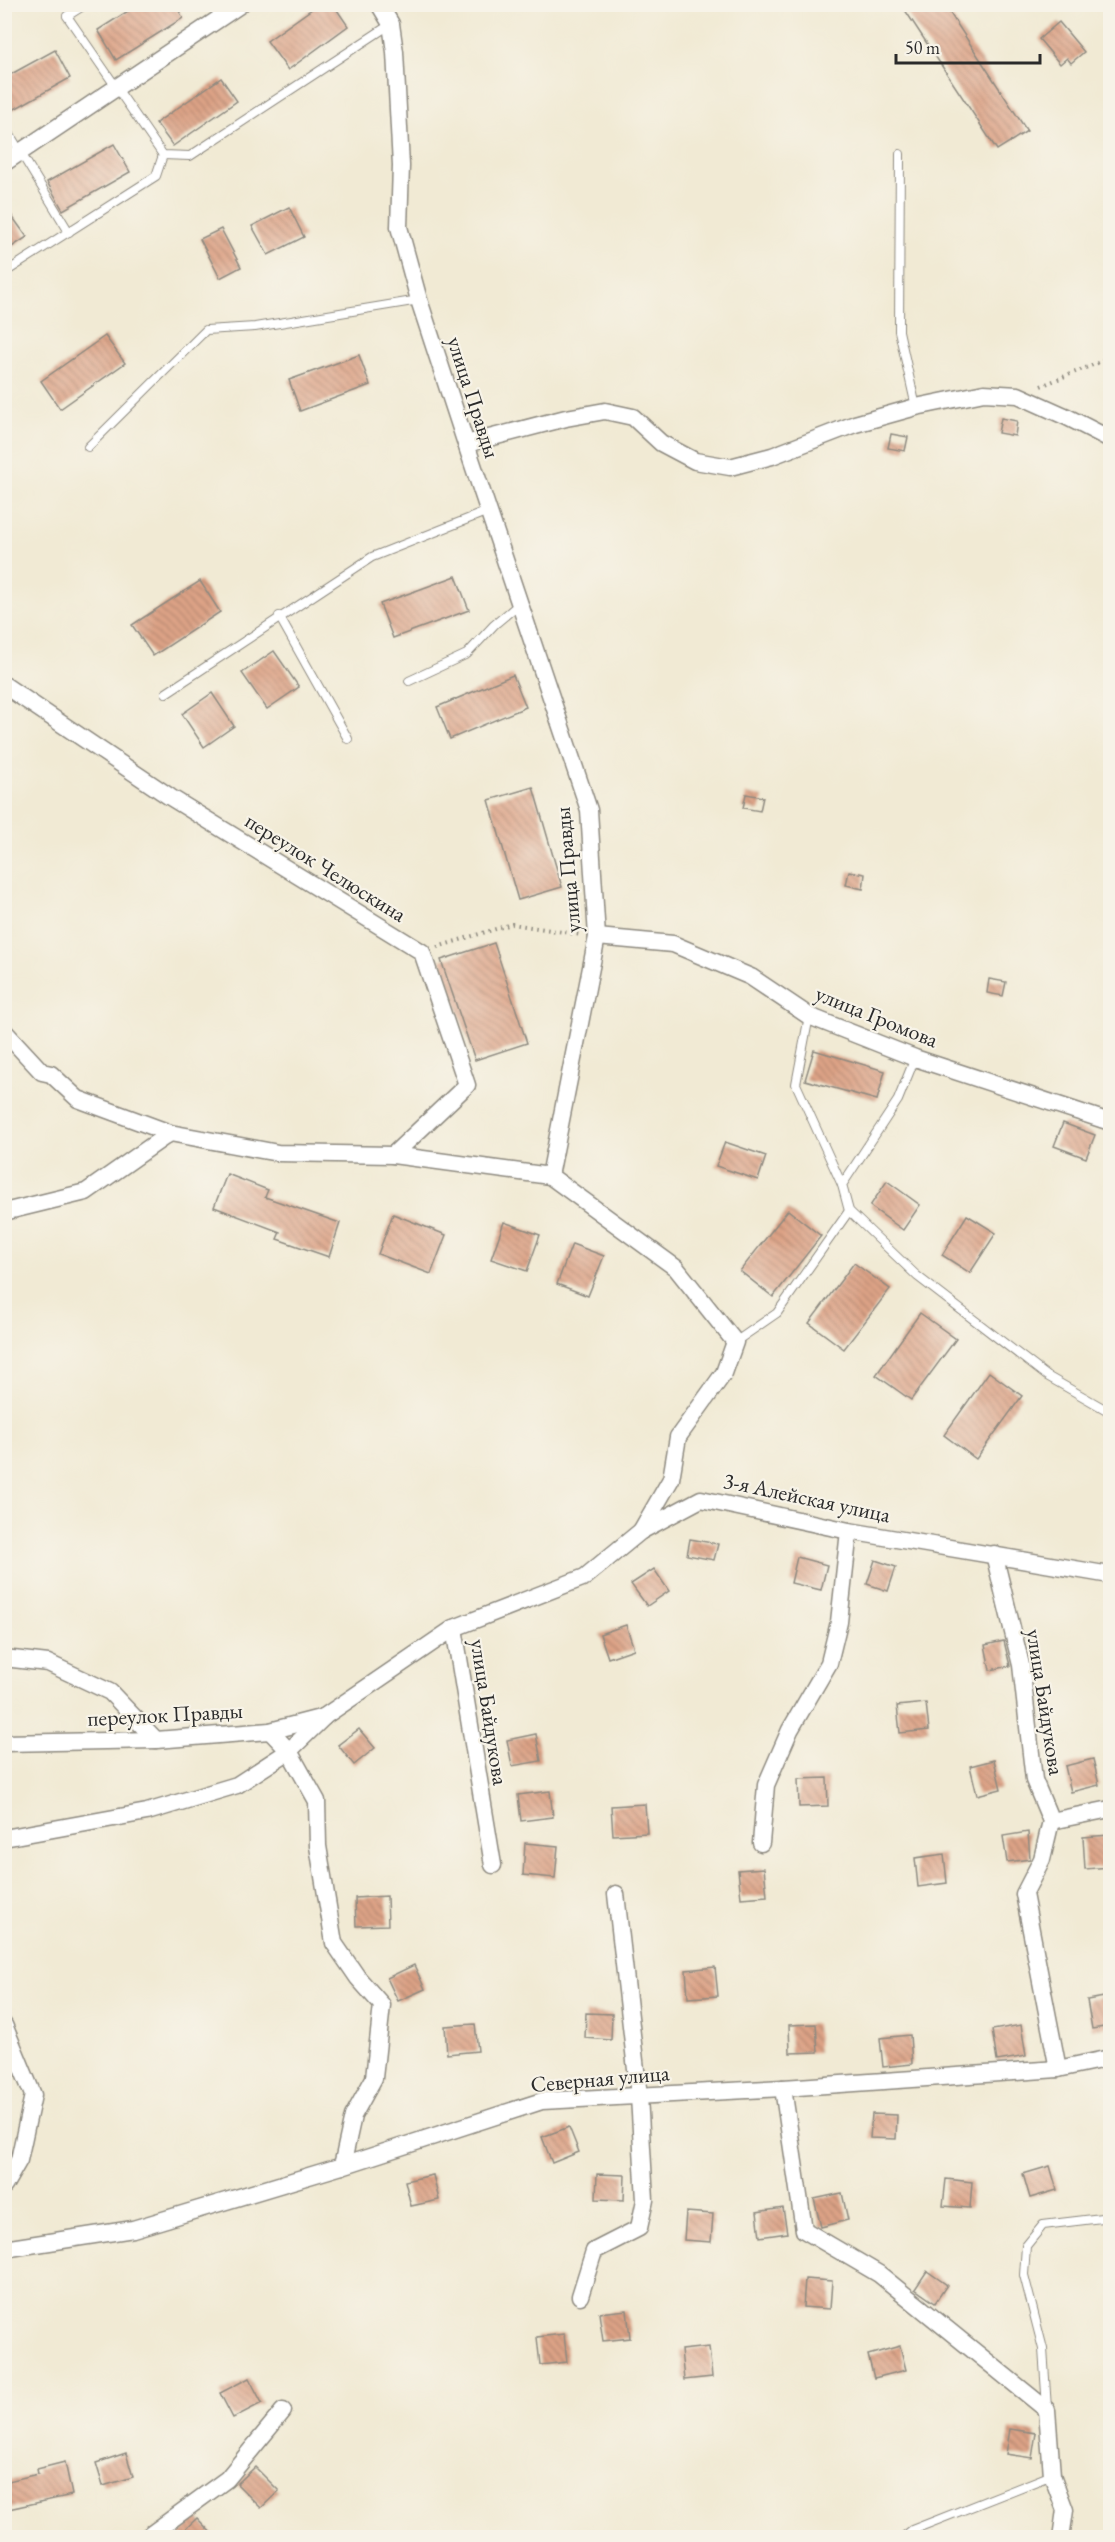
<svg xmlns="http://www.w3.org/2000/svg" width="1115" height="2542" font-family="'EB Garamond',serif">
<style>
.building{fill:url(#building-back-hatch)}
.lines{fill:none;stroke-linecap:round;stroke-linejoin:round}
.service-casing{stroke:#8e8a80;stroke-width:10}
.minor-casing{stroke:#8e8a80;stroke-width:19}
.path{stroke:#8e8a80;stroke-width:4;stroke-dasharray:1.5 4.5;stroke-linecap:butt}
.service{stroke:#fff;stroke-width:8}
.minor{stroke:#fff;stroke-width:16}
.labels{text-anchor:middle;stroke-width:4.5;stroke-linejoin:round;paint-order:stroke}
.street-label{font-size:22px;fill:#2b2b2b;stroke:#f7f3e8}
</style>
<defs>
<pattern id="building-back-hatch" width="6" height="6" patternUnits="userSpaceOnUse" patternTransform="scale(1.5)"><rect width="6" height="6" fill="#dda386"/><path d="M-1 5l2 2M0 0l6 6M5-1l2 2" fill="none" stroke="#b3856e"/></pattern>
</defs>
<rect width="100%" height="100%" fill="#f7f3e8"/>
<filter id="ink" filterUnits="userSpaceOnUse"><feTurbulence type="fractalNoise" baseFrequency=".0167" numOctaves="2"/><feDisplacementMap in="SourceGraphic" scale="12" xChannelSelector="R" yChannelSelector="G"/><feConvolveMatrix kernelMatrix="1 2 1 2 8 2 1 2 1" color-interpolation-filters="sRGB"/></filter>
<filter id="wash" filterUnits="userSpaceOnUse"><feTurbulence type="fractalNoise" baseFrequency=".008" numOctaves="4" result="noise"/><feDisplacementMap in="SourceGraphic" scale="24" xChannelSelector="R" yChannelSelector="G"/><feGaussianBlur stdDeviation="1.35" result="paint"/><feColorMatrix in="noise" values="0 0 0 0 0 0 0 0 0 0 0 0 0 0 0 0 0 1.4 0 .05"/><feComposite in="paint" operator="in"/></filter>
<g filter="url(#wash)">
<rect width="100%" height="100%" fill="#f1ead4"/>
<g id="blocks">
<g class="building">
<polygon points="139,4 175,4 183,18 116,60 98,30"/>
<polygon points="319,4 333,4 348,26 288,70 267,41"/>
<polygon points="901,4 944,4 1027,131 997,150"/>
<polygon points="1059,22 1084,52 1071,63 1067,58 1060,64 1039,39"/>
<polygon points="55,50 70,78 4,115 4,78"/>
<polygon points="221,78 237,101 173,146 156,123"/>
<polygon points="114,144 130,172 63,210 47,182"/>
<polygon points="4,205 27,237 4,252"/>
<polygon points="289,207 304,237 268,255 252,226"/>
<polygon points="221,229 241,267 220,278 200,239"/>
<polygon points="105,336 125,363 60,409 41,381"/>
<polygon points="359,355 370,385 300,411 289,380"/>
<polygon points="1001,418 1017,421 1015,436 998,433"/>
<polygon points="891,434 908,437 905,451 888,448"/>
<polygon points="456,576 469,610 393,638 380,604"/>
<polygon points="200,581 220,612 153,656 132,625"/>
<polygon points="274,651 299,687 267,709 242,673"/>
<polygon points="513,675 526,707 450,739 437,707"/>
<polygon points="212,693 234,726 204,747 182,714"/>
<polygon points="533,787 562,887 518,900 489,800"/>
<polygon points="746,794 763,797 760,811 743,808"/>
<polygon points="849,871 865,874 863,889 846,885"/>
<polygon points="494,943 527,1043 475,1060 441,960"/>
<polygon points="989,979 1006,982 1003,996 987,993"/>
<polygon points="814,1050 885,1071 877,1100 805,1080"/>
<polygon points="1063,1123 1095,1135 1086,1158 1054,1146"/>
<polygon points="725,1142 766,1156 758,1180 716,1166"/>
<polygon points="227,1174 268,1190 265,1197 340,1223 329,1257 277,1239 280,1232 214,1207"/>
<polygon points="887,1181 920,1205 903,1230 870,1206"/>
<polygon points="788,1210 821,1236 773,1297 740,1271"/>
<polygon points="393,1214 446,1235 431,1274 378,1254"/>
<polygon points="967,1215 996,1233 970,1273 942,1255"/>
<polygon points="504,1222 540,1235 527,1271 491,1259"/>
<polygon points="572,1244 604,1256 588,1296 557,1284"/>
<polygon points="854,1263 890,1289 844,1349 809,1323"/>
<polygon points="920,1313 956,1339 911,1400 876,1375"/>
<polygon points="989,1372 1022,1396 976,1459 944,1435"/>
<polygon points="690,1539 718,1544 714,1560 687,1555"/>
<polygon points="797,1557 827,1565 821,1590 791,1583"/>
<polygon points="875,1560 896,1567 888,1591 867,1584"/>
<polygon points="654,1569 669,1591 647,1606 631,1584"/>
<polygon points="626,1625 634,1649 608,1658 600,1634"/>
<polygon points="1004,1641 1010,1666 990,1670 985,1645"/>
<polygon points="926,1703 929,1730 900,1733 897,1706"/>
<polygon points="359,1729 375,1748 354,1765 338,1745"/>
<polygon points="536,1734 541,1761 512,1766 507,1740"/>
<polygon points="1093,1759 1099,1785 1071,1792 1065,1766"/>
<polygon points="994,1760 1001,1789 977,1795 970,1766"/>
<polygon points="827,1778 828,1806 799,1807 798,1779"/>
<polygon points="550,1791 553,1817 521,1821 518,1795"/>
<polygon points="645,1804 647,1833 613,1835 611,1806"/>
<polygon points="1028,1832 1030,1859 1007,1862 1003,1836"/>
<polygon points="1110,1835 1110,1867 1085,1869 1083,1837"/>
<polygon points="525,1843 558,1846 555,1878 523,1875"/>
<polygon points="944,1854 947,1883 918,1887 915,1858"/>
<polygon points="764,1868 767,1896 741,1898 738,1870"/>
<polygon points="387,1896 388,1925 356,1926 355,1898"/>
<polygon points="414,1965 425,1989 398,2001 387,1978"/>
<polygon points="715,1967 718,1996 688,1998 686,1970"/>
<polygon points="1110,1996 1110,2026 1092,2029 1087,2000"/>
<polygon points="586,2013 612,2014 611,2040 585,2038"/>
<polygon points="475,2024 478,2051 447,2054 445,2026"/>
<polygon points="816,2024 818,2052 790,2053 789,2025"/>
<polygon points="1021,2025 1026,2056 997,2061 992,2030"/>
<polygon points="910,2035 912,2064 883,2067 880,2038"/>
<polygon points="872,2114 897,2115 896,2139 870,2138"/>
<polygon points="569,2127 579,2152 552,2163 542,2137"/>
<polygon points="1050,2166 1057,2190 1030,2198 1023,2174"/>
<polygon points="597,2174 625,2175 624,2200 596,2199"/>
<polygon points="433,2175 439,2200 411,2206 405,2181"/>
<polygon points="946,2179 972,2182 970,2208 943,2206"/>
<polygon points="842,2193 848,2220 821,2227 814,2199"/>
<polygon points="783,2208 787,2233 760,2237 757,2212"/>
<polygon points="686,2212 713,2214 711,2242 684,2240"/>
<polygon points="927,2271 947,2285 935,2303 915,2289"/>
<polygon points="805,2279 832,2281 830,2309 803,2307"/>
<polygon points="627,2310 630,2338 603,2341 599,2313"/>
<polygon points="564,2334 567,2362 540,2365 537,2337"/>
<polygon points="900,2346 906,2370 874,2378 868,2355"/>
<polygon points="709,2347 712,2377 684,2380 681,2350"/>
<polygon points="249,2378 262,2403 233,2418 220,2393"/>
<polygon points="1010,2429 1036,2433 1032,2458 1006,2454"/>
<polygon points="126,2453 133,2477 103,2486 96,2463"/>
<polygon points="65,2462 72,2495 4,2510 4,2482 38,2474 37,2469"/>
<polygon points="255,2467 279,2491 261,2508 237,2484"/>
<polygon points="197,2518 216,2538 176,2538"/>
</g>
</g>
</g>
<g filter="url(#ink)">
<use href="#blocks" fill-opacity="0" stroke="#8e8a80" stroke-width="1.5"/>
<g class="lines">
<g class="service-casing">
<g id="service">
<polyline points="86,4 67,16 163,155 190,156 391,24"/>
<polyline points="4,125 69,232"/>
<polyline points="900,154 899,331 916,407"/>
<polyline points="4,273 156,176 163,155"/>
<polyline points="88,447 206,330 255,327 419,300"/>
<polyline points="279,616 348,739"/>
<polyline points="409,681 467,654 494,625 519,604"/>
<polyline points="166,693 372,557 488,511"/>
<polyline points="809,1016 796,1084 842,1185"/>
<polyline points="915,1058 898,1100 842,1185 849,1211 917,1276 1047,1376 1110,1412"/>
<polyline points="735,1342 777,1313 849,1211"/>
<polyline points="1047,2408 1043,2349 1024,2275 1026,2246 1043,2225 1110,2217"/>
<polyline points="902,2538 912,2530 1052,2475"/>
</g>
</g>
<g class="minor-casing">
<g id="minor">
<polyline points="379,4 391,24 395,52 401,166 399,227 419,300 466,444 589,810 597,937 550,1176"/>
<polyline points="4,163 241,4"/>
<polyline points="466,444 566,418 605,411 633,417 661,443 695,461 730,467 772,456 855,424 916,407 984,393 1018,395 1067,417 1110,439"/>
<polyline points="4,685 170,797 422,952 467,1085 393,1155"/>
<polyline points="597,937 673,944 751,977 809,1016 915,1058 1110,1122"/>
<polyline points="4,1031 42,1072 51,1074 78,1099 170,1133 278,1153 393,1155 550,1176 676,1268 735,1342 724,1373 678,1437 671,1479 641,1531 701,1499 849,1531 1110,1575"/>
<polyline points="4,1212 86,1192 170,1133"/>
<polyline points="994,1554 1021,1665 1034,1780 1051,1821 1042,1859 1024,1894 1058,2069"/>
<polyline points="454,1628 493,1865"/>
<polyline points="4,1658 48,1663 110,1692 156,1740"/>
<polyline points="270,1731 289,1751 317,1801 318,1846 334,1943 358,1978 382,2005 374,2078 353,2116 342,2166"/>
<polyline points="4,1743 156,1740 270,1731 324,1717"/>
<polyline points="1051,1821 1110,1809"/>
<polyline points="4,1838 147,1812 237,1785 289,1751 325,1716 454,1628 585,1577 641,1531"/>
<polyline points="761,1843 766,1785 790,1730 829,1663 839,1622 849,1531"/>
<polyline points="4,2025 33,2095 19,2160 4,2186"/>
<polyline points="783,2088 804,2230 879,2274 1047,2410 1052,2475 1065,2510 1061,2538"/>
<polyline points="4,2249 133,2229 342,2166 542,2101 783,2088 1058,2069 1110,2058"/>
<polyline points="580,2296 594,2251 639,2228 645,2200 639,2096 616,1894"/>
<polyline points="146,2538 227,2479 283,2411"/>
</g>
</g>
<g class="path">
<polyline points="1041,386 1110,358"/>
<polyline points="437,947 512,924 582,935"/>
</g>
<use href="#service" class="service"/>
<use href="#minor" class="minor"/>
</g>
</g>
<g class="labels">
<g class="street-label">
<text transform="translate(474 397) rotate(72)" y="8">улица Правды</text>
<text transform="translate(326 867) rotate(32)" y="8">переулок Челюскина</text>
<text transform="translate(567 870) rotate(-95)" y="8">улица Правды</text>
<text transform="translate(877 1016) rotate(22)" y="8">улица Громова</text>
<text transform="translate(807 1497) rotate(12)" y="8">3-я Алейская улица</text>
<text transform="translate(1046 1702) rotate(81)" y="8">улица Байдукова</text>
<text transform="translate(490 1712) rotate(81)" y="8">улица Байдукова</text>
<text transform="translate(165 1714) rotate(-3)" y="8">переулок Правды</text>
<text transform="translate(600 2078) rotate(-5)" y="8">Северная улица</text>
</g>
</g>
<rect width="1115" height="2542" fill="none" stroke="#f7f3e8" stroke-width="24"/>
<path d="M896 54v9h144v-9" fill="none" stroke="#2b2b2b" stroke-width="3"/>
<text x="905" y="54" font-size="18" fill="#2b2b2b" stroke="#f7f3e8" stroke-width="4.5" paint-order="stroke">50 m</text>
</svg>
